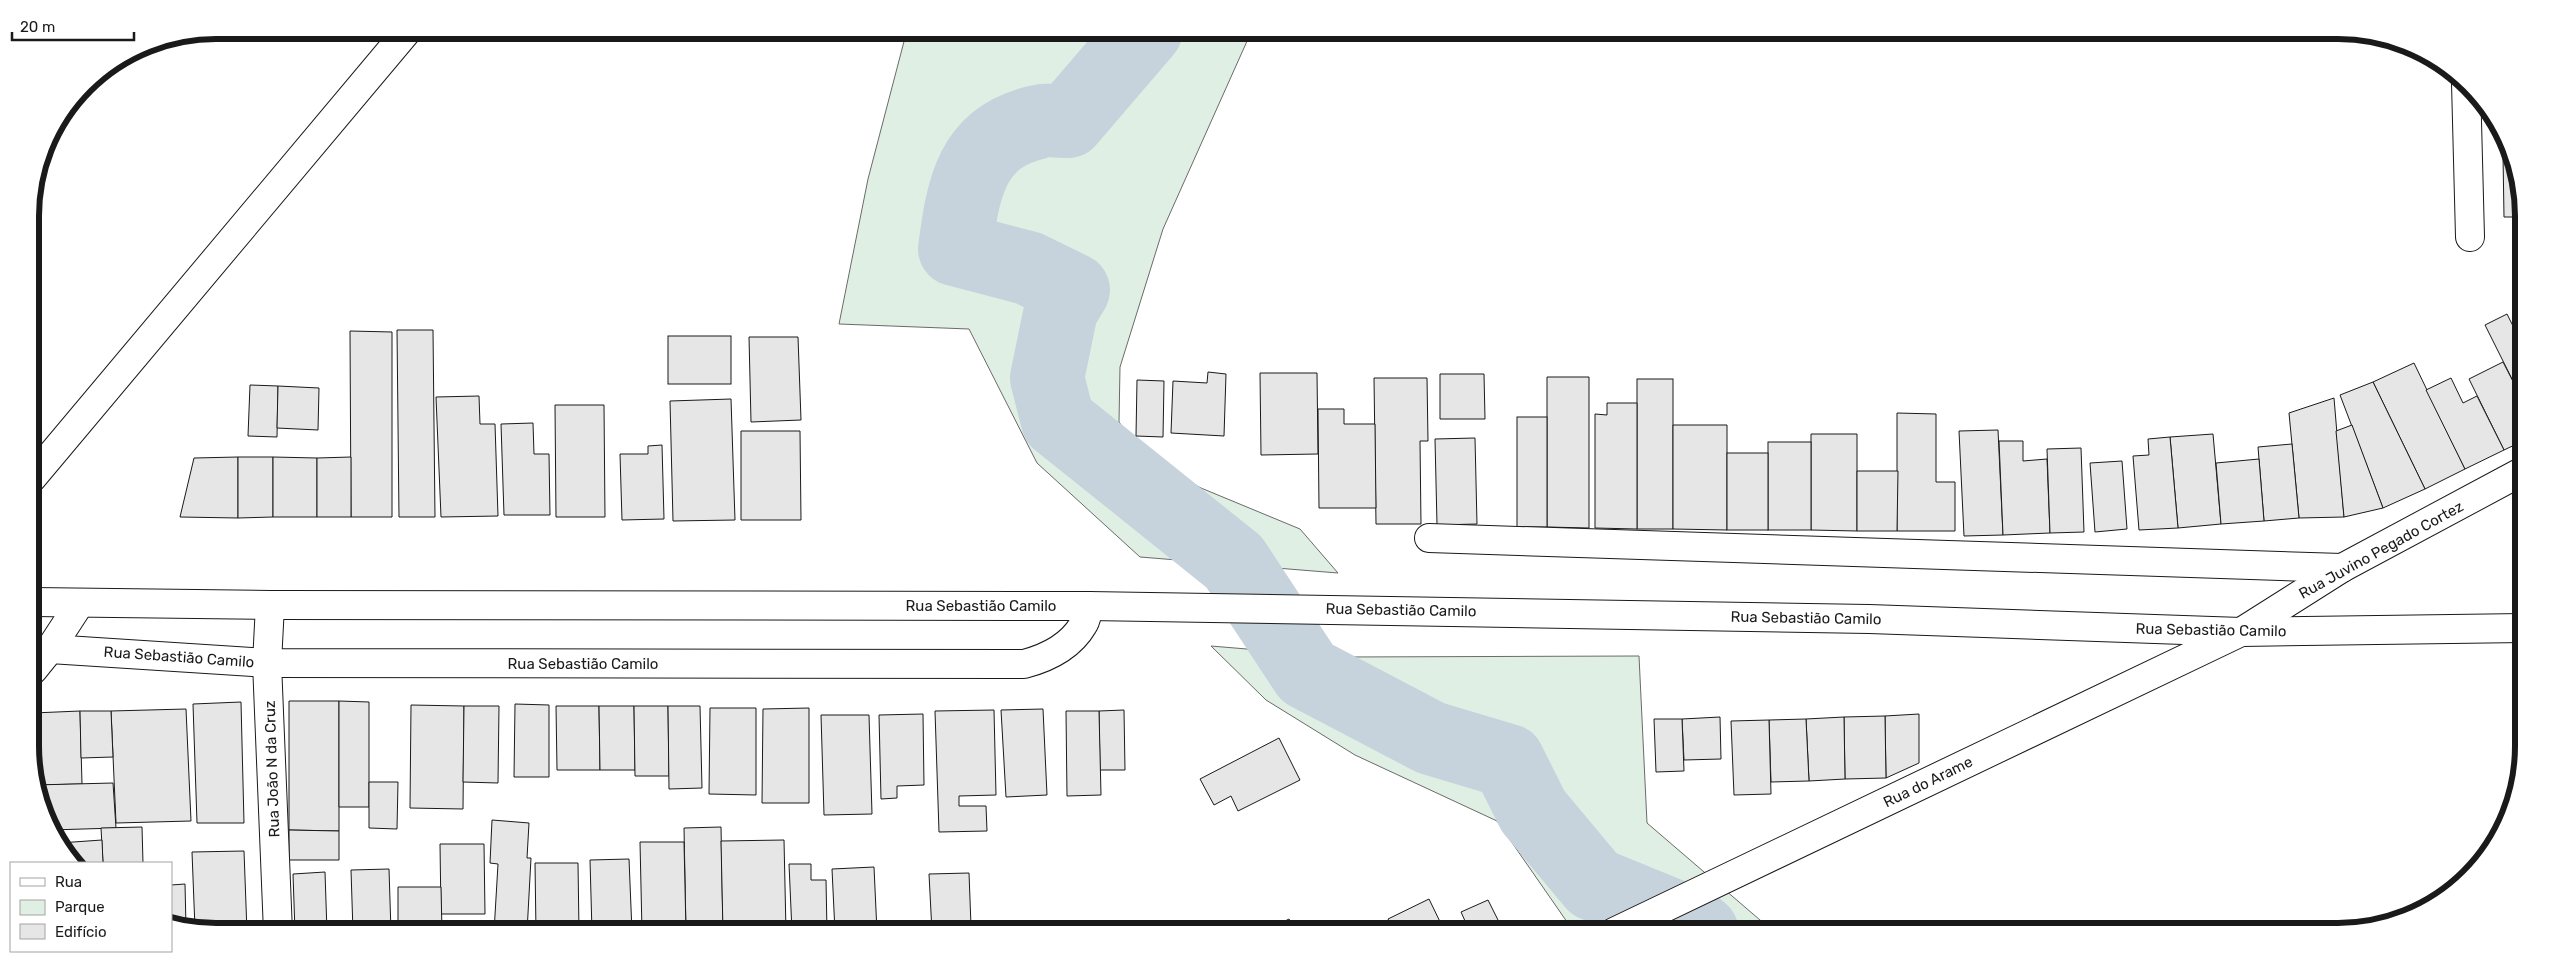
<svg xmlns="http://www.w3.org/2000/svg" width="2554" height="962" font-family="Rubik,sans-serif">
<style>
.green{fill:#e0efe3;stroke:#6a6a6a}
.lines{fill:none;stroke-linecap:round;stroke-linejoin:round}
.river{stroke:#c6d2dc;stroke-width:74}
.building{fill:#e6e6e6;stroke:#1a1a1a}
.street-casing{stroke:#1a1a1a;stroke-width:30}
.secondary-casing{stroke:#1a1a1a;stroke-width:30}
.street{stroke:#fff;stroke-width:28}
.secondary{stroke:#fff;stroke-width:28}
.labels{text-anchor:middle;stroke-width:4;stroke-linejoin:round;paint-order:stroke}
.street-label{font-size:15px;fill:#1a1a1a;stroke:#fff}
.rim{fill:none;stroke:#1a1a1a;stroke-width:6}
</style>
<rect width="100%" height="100%" fill="#fff"/>
<g class="green">
<polygon points="907,30 1252,30 1163,229 1120,367 1119,422 1145,457 1201,488 1300,529 1338,573 1140,557 1037,463 969,329 839,324 868,179"/>
<polygon points="1211,646 1342,657 1639,656 1647,823 1774,932 1574,932 1497,821 1355,755 1266,700"/>
</g>
<g class="lines">
<path class="river" d="M1146 30 1068 121C1059 121 1047 119 1038 122 970 137 963 190 955 249L1028 268 1073 290 1061 310 1047 378 1058 421 1234 562 1307 673 1431 738 1508 761 1533 811 1594 884 1692 924 1702 932"/>
</g>
<g class="building">
<polygon points="2503,155 2513,155 2522,191 2522,217 2504,217"/>
<polygon points="2507,314 2514,328 2523,324 2523,401 2485,325"/>
<polygon points="397,330 433,330 435,517 399,517"/>
<polygon points="350,331 392,332 392,517 351,517"/>
<rect x="668" y="336" width="63" height="48"/>
<polygon points="749,337 798,337 801,420 751,422"/>
<polygon points="2503,362 2523,401 2523,441 2504,450 2469,379"/>
<polygon points="2414,363 2465,469 2425,489 2373,382"/>
<polygon points="1208,372 1226,374 1224,436 1171,433 1173,381 1207,383"/>
<polygon points="1260,373 1317,373 1318,454 1261,455"/>
<polygon points="1440,374 1484,374 1485,419 1440,419"/>
<polygon points="1547,377 1589,377 1589,528 1547,527"/>
<polygon points="1374,378 1427,378 1428,441 1420,441 1421,524 1376,524"/>
<polygon points="2451,378 2463,403 2477,396 2504,450 2465,469 2426,390"/>
<rect x="1637" y="379" width="36" height="150"/>
<polygon points="1137,380 1164,381 1163,437 1136,436"/>
<polygon points="2373,382 2425,489 2383,508 2340,395"/>
<polygon points="250,385 278,386 277,437 248,436"/>
<polygon points="278,386 319,388 318,430 277,428"/>
<polygon points="479,396 480,424 495,424 498,516 441,517 436,397"/>
<polygon points="2334,398 2344,517 2299,518 2289,413"/>
<polygon points="731,399 735,520 673,521 670,401"/>
<polygon points="1607,403 1637,403 1637,529 1595,528 1595,414 1607,415"/>
<polygon points="555,405 604,405 605,517 556,517"/>
<polygon points="1318,409 1344,409 1344,424 1375,424 1376,508 1319,508"/>
<polygon points="1897,413 1936,414 1936,482 1955,482 1955,531 1897,531"/>
<rect x="1517" y="417" width="30" height="110"/>
<polygon points="533,423 534,454 549,454 550,515 504,515 501,424"/>
<polygon points="1673,425 1727,425 1727,530 1673,529"/>
<polygon points="2352,425 2383,508 2344,517 2336,431"/>
<polygon points="1998,430 2003,535 1964,536 1959,431"/>
<polygon points="741,431 800,431 801,520 741,520"/>
<polygon points="1811,434 1857,434 1857,531 1811,530"/>
<polygon points="2213,434 2221,524 2178,528 2170,437"/>
<polygon points="2170,437 2178,528 2139,530 2133,456 2149,455 2148,439"/>
<polygon points="1475,438 1477,524 1437,525 1435,439"/>
<polygon points="1999,441 2023,441 2023,461 2047,459 2050,533 2003,535"/>
<rect x="1768" y="442" width="43" height="88"/>
<polygon points="2292,444 2299,518 2264,521 2258,447"/>
<polygon points="662,445 664,519 622,520 620,454 648,454 648,446"/>
<polygon points="2081,448 2084,532 2050,533 2047,449"/>
<rect x="1727" y="453" width="41" height="77"/>
<polygon points="238,457 238,518 180,517 194,458"/>
<polygon points="238,457 273,457 273,517 238,518"/>
<polygon points="273,457 317,458 317,517 273,517"/>
<polygon points="351,457 351,517 317,517 317,458"/>
<polygon points="2259,459 2264,521 2221,524 2216,463"/>
<polygon points="2122,461 2127,529 2095,532 2090,463"/>
<polygon points="1857,471 1898,471 1897,531 1857,531"/>
<polygon points="289,701 339,701 339,831 289,830"/>
<polygon points="339,701 369,702 369,807 339,807"/>
<polygon points="241,702 244,823 197,823 193,704"/>
<polygon points="515,704 549,705 549,777 514,777"/>
<polygon points="411,705 464,706 463,809 410,808"/>
<polygon points="464,706 499,706 498,783 463,782"/>
<polygon points="556,706 599,706 600,770 557,770"/>
<polygon points="599,706 634,706 635,770 600,770"/>
<polygon points="634,706 668,706 669,776 635,776"/>
<polygon points="668,706 700,706 702,788 669,789"/>
<polygon points="710,708 756,708 756,795 709,794"/>
<polygon points="809,708 809,803 762,803 763,709"/>
<polygon points="186,709 191,821 116,823 111,711"/>
<polygon points="1043,709 1047,795 1006,797 1001,710"/>
<polygon points="994,710 996,795 959,796 959,806 986,806 987,831 939,832 935,711"/>
<polygon points="1124,710 1125,770 1100,770 1099,711"/>
<polygon points="80,711 82,784 35,785 33,713"/>
<polygon points="80,711 111,711 113,757 81,758"/>
<polygon points="1066,711 1099,711 1101,795 1067,796"/>
<polygon points="923,714 924,785 897,786 897,798 881,799 879,715"/>
<polygon points="1919,714 1919,763 1886,778 1885,716"/>
<polygon points="821,715 869,715 872,814 824,815"/>
<polygon points="1885,716 1886,778 1845,779 1844,717"/>
<polygon points="1720,717 1721,759 1684,760 1682,719"/>
<polygon points="1844,717 1845,779 1809,781 1806,719"/>
<polygon points="1654,719 1682,719 1684,771 1656,772"/>
<polygon points="1806,719 1809,781 1771,782 1769,720"/>
<polygon points="1769,720 1771,794 1734,795 1731,721"/>
<polygon points="1279,738 1300,780 1238,811 1231,796 1214,805 1200,779"/>
<polygon points="369,782 398,782 397,829 369,828"/>
<polygon points="113,783 116,828 50,830 34,785"/>
<polygon points="492,820 529,823 527,858 531,858 527,932 494,932 498,864 490,863"/>
<polygon points="142,827 143,863 103,863 101,828"/>
<polygon points="721,827 723,932 686,932 684,828"/>
<polygon points="289,830 339,831 339,860 289,860"/>
<polygon points="102,840 103,863 72,863 59,843"/>
<polygon points="784,840 786,932 723,932 721,841"/>
<polygon points="640,842 684,842 686,932 642,932"/>
<polygon points="440,844 484,844 485,914 441,914"/>
<polygon points="244,851 247,932 216,932 195,929 192,852"/>
<polygon points="629,859 632,932 592,932 590,860"/>
<polygon points="535,863 578,863 579,932 536,932"/>
<polygon points="789,864 811,864 811,880 826,880 827,932 792,932"/>
<polygon points="874,867 877,932 835,932 832,869"/>
<polygon points="389,869 391,932 353,932 351,870"/>
<polygon points="325,872 327,932 295,932 293,874"/>
<polygon points="969,873 971,926 987,925 987,932 932,932 929,874"/>
<polygon points="185,884 186,927 171,925 171,885"/>
<polygon points="398,887 441,887 442,932 398,932"/>
<polygon points="1429,899 1445,932 1394,932 1388,919"/>
<polygon points="1488,900 1504,932 1470,932 1461,912"/>
<polygon points="1289,919 1296,932 1263,932"/>
</g>
<g class="lines">
<g class="street-casing">
<g id="street">
<polyline points="2466,83 2470,237"/>
<polyline points="32,478 408,30"/>
<polyline points="1429,538 2342,568"/>
<polyline points="270,605 267,663 278,932"/>
<path d="M50 649 267 663 1024 664C1047 658 1070 647 1083 625 1087 620 1087 612 1089 606"/>
<polyline points="33,670 50,649 80,603"/>
<polyline points="1614,932 2241,632 2342,568 2523,471"/>
</g>
</g>
<g class="secondary-casing">
<polyline id="secondary" points="33,602 270,605 1089,606 1869,619 2241,632 2524,628"/>
</g>
<use href="#street" class="street"/>
<use href="#secondary" class="secondary"/>
</g>
<g class="labels">
<g class="street-label">
<text transform="translate(2381 550) rotate(-29)" y="5">Rua Juvino Pegado Cortez</text>
<text x="981" y="611">Rua Sebastião Camilo</text>
<text transform="translate(1401 610) rotate(1)" y="5">Rua Sebastião Camilo</text>
<text transform="translate(1806 618) rotate(1)" y="5">Rua Sebastião Camilo</text>
<text transform="translate(2211 630) rotate(1)" y="5">Rua Sebastião Camilo</text>
<text transform="translate(179 657) rotate(4)" y="5">Rua Sebastião Camilo</text>
<text x="583" y="669">Rua Sebastião Camilo</text>
<text transform="translate(272 769) rotate(-92)" y="5">Rua João N da Cruz</text>
<text transform="translate(1928 782) rotate(-26)" y="5">Rua do Arame</text>
</g>
</g>
<path d="M0 0H2554V962H0ZM216 39H2338A177 177 0 0 1 2515 216V746A177 177 0 0 1 2338 923H216A177 177 0 0 1 39 746V216A177 177 0 0 1 216 39Z" fill="#fff" fill-rule="evenodd"/>
<path class="rim" d="M216 39H2338A177 177 0 0 1 2515 216V746A177 177 0 0 1 2338 923H216A177 177 0 0 1 39 746V216A177 177 0 0 1 216 39Z"/>
<rect x="10" y="862" width="162" height="90" fill="#ffffff" stroke="#a3a3a3"/>
<rect x="20" y="878" width="25" height="8" fill="#ffffff" stroke="#a3a3a3"/>
<text x="55" y="887" font-size="15" fill="#1a1a1a">Rua</text>
<rect x="20" y="900" width="25" height="15" fill="#e0efe3" stroke="#a3a3a3"/>
<text x="55" y="912" font-size="15" fill="#1a1a1a">Parque</text>
<rect x="20" y="924" width="25" height="15" fill="#e6e6e6" stroke="#a3a3a3"/>
<text x="55" y="937" font-size="15" fill="#1a1a1a">Edifício</text>
<path d="M12 32v8h122v-8" fill="none" stroke="#1a1a1a" stroke-width="2.5"/>
<text x="20" y="32" font-size="15" fill="#1a1a1a" stroke="#ffffff" stroke-width="4" paint-order="stroke">20 m</text>
</svg>
